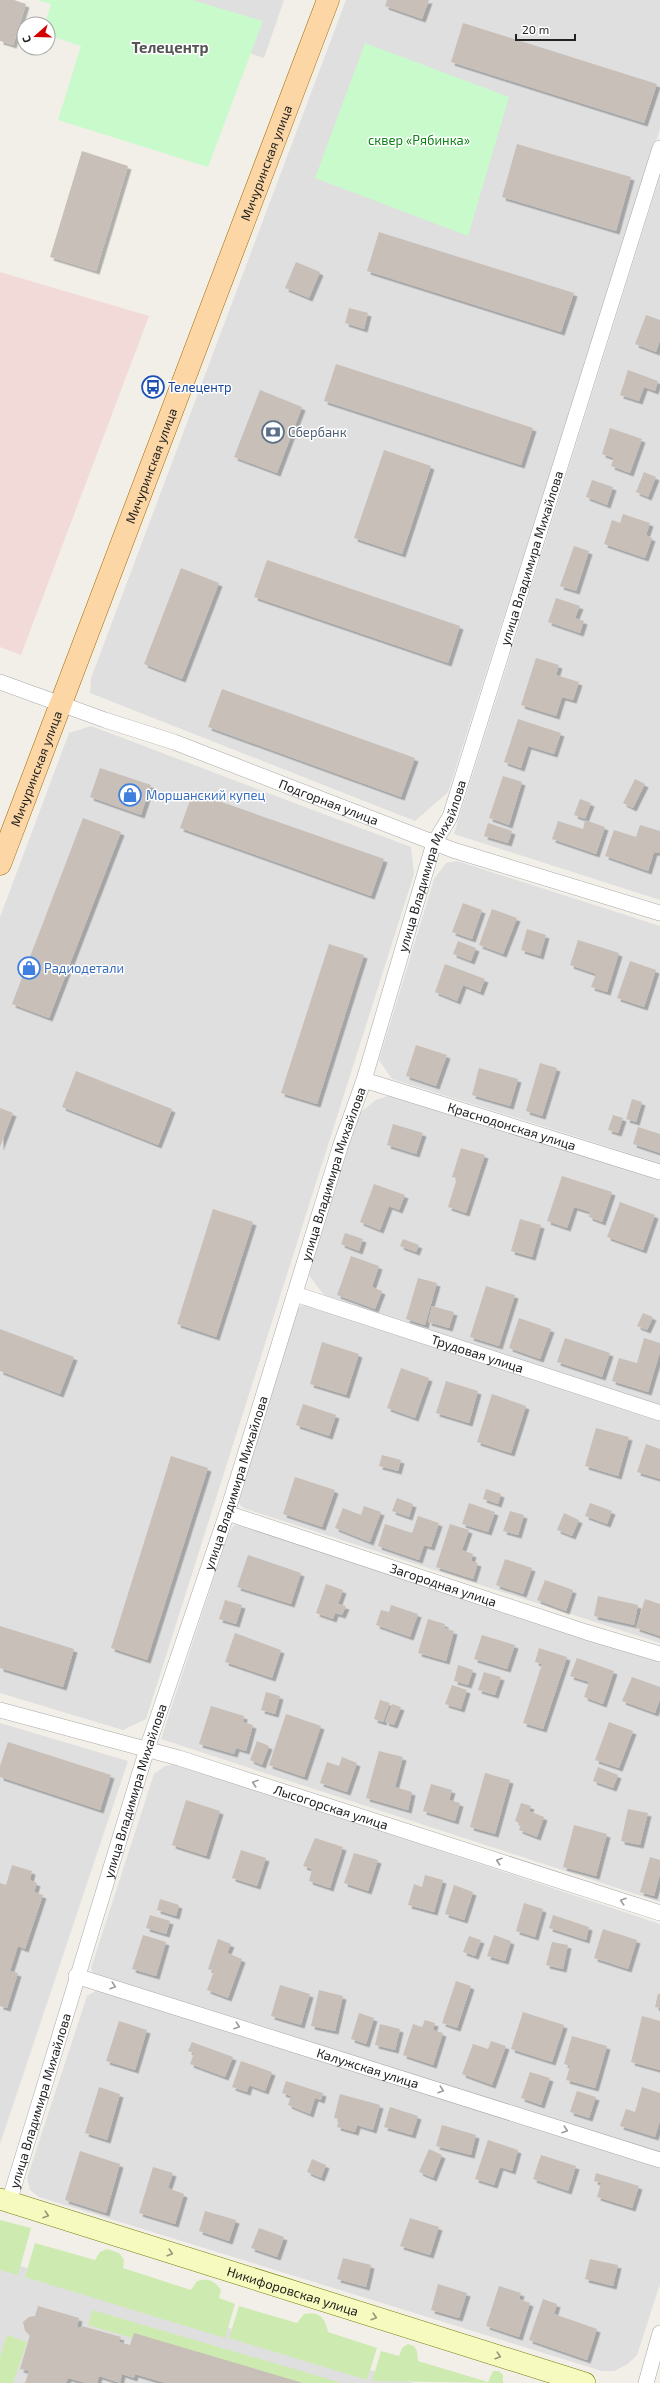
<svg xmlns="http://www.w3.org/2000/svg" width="660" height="2383" font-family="'Exo 2',sans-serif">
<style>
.residential{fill:#e0dfdf}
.commercial{fill:#f2dad9}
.grass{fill:#cdebb0}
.park{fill:#c8facc}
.building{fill:#c7bfb8;filter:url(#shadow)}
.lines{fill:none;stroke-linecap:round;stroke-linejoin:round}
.street-casing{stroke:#a9a9a9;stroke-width:16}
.secondary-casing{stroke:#707d05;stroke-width:22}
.primary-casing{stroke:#a06b00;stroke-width:23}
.street{stroke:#fff;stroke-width:15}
.secondary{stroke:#f7fabf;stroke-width:21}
.primary{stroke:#fcd6a4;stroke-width:22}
.oneway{stroke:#9c9c9c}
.oneway2{stroke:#979978}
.labels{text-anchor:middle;stroke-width:3;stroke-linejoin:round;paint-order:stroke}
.park-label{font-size:13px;fill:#0c8416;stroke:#fff}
.street-label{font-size:13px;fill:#222;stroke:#fff}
.transit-label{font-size:13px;fill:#164399;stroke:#fff;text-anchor:start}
.service-label{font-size:13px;fill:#4e5e75;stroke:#fff;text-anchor:start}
.shop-label{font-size:13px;fill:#366cbe;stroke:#fff;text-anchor:start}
.quarter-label{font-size:15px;font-weight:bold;fill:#555;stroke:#fff}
</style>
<defs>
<filter id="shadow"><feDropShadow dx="3.5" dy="3.5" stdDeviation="0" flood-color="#0004"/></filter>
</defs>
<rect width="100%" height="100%" fill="#f2efe9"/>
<g class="residential">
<polygon points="89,0 284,0 264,58"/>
<polygon points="346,0 660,0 660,129 448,792 415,821 90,693 91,678"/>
<polygon points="660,176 660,900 454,834"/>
<polygon points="91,726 411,847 414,874 146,1719 123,1730 0,1693 0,917 69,733"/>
<polygon points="457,861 660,926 660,1163 392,1079 379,1060 434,879 446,863"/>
<polygon points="394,1094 660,1177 660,1405 337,1301 323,1294 309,1275 357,1115 376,1100"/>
<polygon points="308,1304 660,1418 660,1643 246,1509 241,1506 235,1497 295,1313 301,1306"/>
<polygon points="234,1525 249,1527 660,1656 660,1902 161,1739 228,1535"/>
<polygon points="0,1723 128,1761 0,2144"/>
<polygon points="180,1764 660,1924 660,2155 93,1974 91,1968 154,1774 165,1766"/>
<polygon points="99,1989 660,2165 660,2284 637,2355 628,2364 614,2371 602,2371 39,2197 30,2190 27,2178 87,1996"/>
<polygon points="0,2260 414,2383 0,2383"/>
</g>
<polygon class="commercial" points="0,272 149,316 21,655 0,647"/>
<g class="grass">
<polygon points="0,2220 31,2228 18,2275 0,2270"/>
<path d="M35 2243 95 2260 100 2252 107 2249 119 2253 124 2260 123 2268 191 2290 197 2281C208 2278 214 2280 221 2290L219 2298 235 2304 225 2338 25 2277Z"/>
<path d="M239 2306 297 2323 304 2314C320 2311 325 2318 328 2332L377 2348 367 2380 229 2338Z"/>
<polygon points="92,2310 342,2383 287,2383 88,2325"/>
<polygon points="7,2335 27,2342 13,2383 0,2383 0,2357"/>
<polygon points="408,2344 414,2346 417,2351 418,2361 488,2382 493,2371 499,2371 503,2375 503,2383 372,2381 381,2351 399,2356 402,2348"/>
</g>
<g class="park">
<polygon points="37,0 192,0 263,21 208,167 58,120 81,46 48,35 48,24 45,24 51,4"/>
<polygon points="365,43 509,97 468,236 315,178"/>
</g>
<g class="building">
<polygon points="0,0 14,0 26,4 13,45 0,41"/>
<polygon points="387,0 429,0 422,19 385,6"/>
<polygon points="463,23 657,84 644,123 451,62"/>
<polygon points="517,144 631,177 616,231 502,197"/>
<polygon points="82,151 128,166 96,271 50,257"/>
<polygon points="379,232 574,293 561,332 367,271"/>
<polygon points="296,262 320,272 309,298 285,288"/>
<polygon points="349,308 368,313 364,329 345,323"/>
<polygon points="646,315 660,320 660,340 656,352 635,344"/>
<polygon points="336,364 533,428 521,465 324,401"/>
<polygon points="628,370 658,381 655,391 644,387 639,401 620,395"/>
<polygon points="260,390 302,407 277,473 234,457"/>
<polygon points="610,428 642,439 630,473 611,466 614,458 602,454"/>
<polygon points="384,450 431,466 402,554 354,538"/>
<polygon points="644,472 656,477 648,497 636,492"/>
<polygon points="592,480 613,487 607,505 586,497"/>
<polygon points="623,514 650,523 646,535 652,538 645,558 604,544 612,520 620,523"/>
<polygon points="574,546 589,551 576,591 560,586"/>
<polygon points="267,560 460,626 448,663 254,597"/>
<polygon points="181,568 219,583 182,679 144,664"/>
<polygon points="556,598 580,606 575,618 584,621 580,633 548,622"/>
<polygon points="536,658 559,665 556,675 579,682 573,700 562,697 556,716 521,705"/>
<polygon points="222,689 415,758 401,797 208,727"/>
<polygon points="518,719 561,733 554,754 528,746 521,768 504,762"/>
<polygon points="100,768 151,785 141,815 90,797"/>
<polygon points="503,776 522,782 509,825 489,818"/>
<polygon points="635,779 645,784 633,808 623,803"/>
<polygon points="193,792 384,859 371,896 180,828"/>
<polygon points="580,799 591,803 585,819 574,815"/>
<polygon points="83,818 121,832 49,1018 12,1004"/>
<polygon points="585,820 605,827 596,854 552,839 558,821 583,829"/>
<polygon points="488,823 512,831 508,843 484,836"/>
<polygon points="640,825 660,831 660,853 654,852 648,871 605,856 614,830 636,837"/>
<polygon points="463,903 482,910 472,939 452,932"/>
<polygon points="492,909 517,918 503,954 479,945"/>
<polygon points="527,929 546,935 540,956 521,950"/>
<polygon points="578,940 619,953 607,992 591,987 596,974 570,965"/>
<polygon points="458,941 476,948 471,961 453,954"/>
<polygon points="329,944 364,955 317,1104 281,1093"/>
<polygon points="630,961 656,970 644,1007 617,998"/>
<polygon points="445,964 485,979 480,992 463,985 457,1001 435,992"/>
<polygon points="416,1045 447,1055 436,1086 406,1076"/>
<polygon points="540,1063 557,1068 542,1116 526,1111"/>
<polygon points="479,1068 518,1079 510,1106 472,1095"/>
<polygon points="76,1071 172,1109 158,1145 62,1107"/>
<polygon points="632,1099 642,1102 636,1122 626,1119"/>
<polygon points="0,1108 13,1113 0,1147"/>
<polygon points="613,1115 623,1118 618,1133 608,1130"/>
<polygon points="393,1124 423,1133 416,1154 387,1145"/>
<polygon points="638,1127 660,1134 660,1153 633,1144"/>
<polygon points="461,1148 485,1155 466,1213 448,1207 457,1178 452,1177"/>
<polygon points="562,1176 612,1192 602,1222 589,1217 590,1212 574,1207 567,1228 547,1221"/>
<polygon points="374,1184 405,1195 399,1210 389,1206 380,1230 360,1222"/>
<polygon points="620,1202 655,1215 643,1250 607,1237"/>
<polygon points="213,1209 253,1222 216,1337 177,1324"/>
<polygon points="520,1219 541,1225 532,1257 511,1251"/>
<polygon points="345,1233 363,1239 359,1251 341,1244"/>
<polygon points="403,1239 419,1245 416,1252 400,1246"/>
<polygon points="351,1256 379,1266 372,1287 382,1291 375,1309 337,1295"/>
<polygon points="418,1278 437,1283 425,1325 406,1319"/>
<polygon points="486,1286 515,1295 499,1346 470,1337"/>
<polygon points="432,1306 454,1312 449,1328 428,1322"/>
<polygon points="643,1313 653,1317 647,1330 637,1326"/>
<polygon points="519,1318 551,1329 540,1359 509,1348"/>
<polygon points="0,1329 74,1357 60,1394 0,1371"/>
<polygon points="565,1338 610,1353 602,1377 557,1362"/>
<polygon points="644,1338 660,1343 660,1352 648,1392 612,1381 619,1358 637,1363"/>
<polygon points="322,1342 359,1354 346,1395 310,1384"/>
<polygon points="401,1368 429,1378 415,1418 387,1408"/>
<polygon points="446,1381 478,1391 469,1423 436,1413"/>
<polygon points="492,1394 526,1406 511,1453 477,1442"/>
<polygon points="303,1404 336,1415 329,1436 296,1425"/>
<polygon points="596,1428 629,1437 618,1476 585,1466"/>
<polygon points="646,1444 660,1449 660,1479 637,1472"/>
<polygon points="382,1455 401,1460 398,1471 379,1466"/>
<polygon points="171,1456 208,1468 147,1660 111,1648"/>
<polygon points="295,1477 335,1490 322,1527 283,1514"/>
<polygon points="486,1489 501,1494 498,1504 483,1499"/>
<polygon points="397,1498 413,1504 409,1517 392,1511"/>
<polygon points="469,1503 495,1512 488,1532 462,1524"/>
<polygon points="590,1503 612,1511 607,1524 585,1516"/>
<polygon points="364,1506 381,1512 370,1542 335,1528 343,1508 361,1515"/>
<polygon points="510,1511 524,1515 518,1535 503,1531"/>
<polygon points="564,1513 579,1520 572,1536 557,1530"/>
<polygon points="418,1516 439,1523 431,1547 424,1545 419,1560 378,1546 385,1524 412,1533"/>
<polygon points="450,1524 469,1530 462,1550 473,1554 471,1561 478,1563 473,1579 436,1567"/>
<polygon points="248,1555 301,1573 291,1604 237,1587"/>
<polygon points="505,1559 532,1568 523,1594 496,1585"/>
<polygon points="545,1580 573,1590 566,1611 537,1600"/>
<polygon points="326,1584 343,1590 338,1604 346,1606 342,1615 335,1613 333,1619 316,1613"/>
<polygon points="598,1596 638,1605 634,1625 594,1616"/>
<polygon points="645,1599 660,1604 660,1636 636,1628"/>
<polygon points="225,1600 242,1605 236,1624 219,1619"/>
<polygon points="391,1605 418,1614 410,1637 376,1625 381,1610 389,1612"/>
<polygon points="428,1619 445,1624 444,1628 454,1631 446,1661 418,1653"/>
<polygon points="0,1626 74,1649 63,1687 0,1668"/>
<polygon points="235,1633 281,1650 272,1678 225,1662"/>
<polygon points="482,1635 515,1645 507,1669 474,1659"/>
<polygon points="539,1648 567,1657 543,1729 523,1723 542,1664 535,1662"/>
<polygon points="577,1658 614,1671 603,1704 584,1697 589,1682 570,1676"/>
<polygon points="458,1665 473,1670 468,1685 454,1681"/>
<polygon points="484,1672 501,1677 495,1695 478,1690"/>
<polygon points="632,1677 660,1687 660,1699 655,1713 622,1701"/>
<polygon points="452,1685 467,1690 461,1709 445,1704"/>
<polygon points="266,1692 280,1696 275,1714 261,1710"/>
<polygon points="380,1700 390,1703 383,1722 374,1719"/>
<polygon points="392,1704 401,1707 394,1725 385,1722"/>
<polygon points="211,1706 244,1716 243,1722 253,1725 246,1751 236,1748 234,1754 199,1744"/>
<polygon points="286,1714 321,1726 304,1777 269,1765"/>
<polygon points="609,1722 633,1731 619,1768 595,1760"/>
<polygon points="257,1741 269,1746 262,1765 250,1760"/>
<polygon points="8,1742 111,1775 100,1810 0,1777 0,1766"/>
<polygon points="379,1751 403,1757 395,1787 412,1792 408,1810 366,1798"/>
<polygon points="342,1757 357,1763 347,1792 320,1783 327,1762 339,1766"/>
<polygon points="598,1767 618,1775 613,1788 593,1781"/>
<polygon points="485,1773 510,1780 495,1834 470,1827"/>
<polygon points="431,1784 452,1790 449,1800 460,1803 455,1821 423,1811"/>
<polygon points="186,1800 220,1811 206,1856 172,1845"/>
<polygon points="521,1803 531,1806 529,1811 544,1817 537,1837 519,1830 521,1824 515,1821"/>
<polygon points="628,1809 648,1813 640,1845 621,1841"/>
<polygon points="574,1825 607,1834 596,1876 563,1867"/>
<polygon points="315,1838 343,1847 330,1888 309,1881 312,1869 303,1866"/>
<polygon points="241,1850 266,1858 257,1886 232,1878"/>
<polygon points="354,1853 378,1860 368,1891 344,1883"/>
<polygon points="650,1857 660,1860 660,1874 654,1896 640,1892"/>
<polygon points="12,1865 32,1871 30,1880 37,1883 34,1892 43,1895 25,1949 18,1946 10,1971 18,1973 7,2008 0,2006 0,1883 6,1885"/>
<polygon points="425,1875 443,1880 434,1912 408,1905 414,1884 422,1887"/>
<polygon points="454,1885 473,1892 464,1920 445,1914"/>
<polygon points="160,1899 179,1905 176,1916 157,1910"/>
<polygon points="524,1903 543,1909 535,1937 516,1931"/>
<polygon points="150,1915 170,1921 166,1934 146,1928"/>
<polygon points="553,1915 589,1927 586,1940 549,1928"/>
<polygon points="603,1929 637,1940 628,1969 594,1958"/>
<polygon points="143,1935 166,1942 156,1976 132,1969"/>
<polygon points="494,1935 511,1941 505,1961 487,1956"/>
<polygon points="469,1936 481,1940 475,1956 463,1952"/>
<polygon points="218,1939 231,1944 227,1953 242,1959 228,1998 207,1990 214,1971 208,1969"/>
<polygon points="552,1942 568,1945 563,1969 546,1965"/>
<polygon points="456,1981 471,1986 457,2028 442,2023"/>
<polygon points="280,1985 310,1994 301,2025 271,2016"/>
<polygon points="319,1990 343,1996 335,2031 311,2026"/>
<polygon points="658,1994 660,1994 660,2008 655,2007"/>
<polygon points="523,2012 564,2025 552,2062 511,2049"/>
<polygon points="359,2013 374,2018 366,2044 351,2039"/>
<polygon points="642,2016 660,2021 660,2070 631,2062"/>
<polygon points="425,2020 435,2023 433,2030 443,2033 433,2065 403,2055 413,2024 422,2027"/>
<polygon points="119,2021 147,2030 135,2070 106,2061"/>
<polygon points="380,2024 400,2029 395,2050 375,2045"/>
<polygon points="572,2036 607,2046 595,2088 566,2080 570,2066 564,2064"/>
<polygon points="491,2041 506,2046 492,2085 462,2074 473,2044 488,2049"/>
<polygon points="192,2042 233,2057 225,2077 190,2064 194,2053 188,2051"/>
<polygon points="241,2061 272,2072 265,2091 249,2085 247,2092 232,2087"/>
<polygon points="530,2072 550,2078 541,2105 521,2098"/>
<polygon points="286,2081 323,2093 321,2100 315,2098 310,2114 288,2105 291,2096 282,2093"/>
<polygon points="99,2087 120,2094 107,2140 85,2133"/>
<polygon points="642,2087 660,2093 660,2120 655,2137 620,2126 626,2109 635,2112"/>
<polygon points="577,2091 596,2097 589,2118 570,2112"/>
<polygon points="340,2094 380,2105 373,2130 357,2125 355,2132 337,2127 339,2119 334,2118"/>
<polygon points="390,2107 418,2116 412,2135 384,2127"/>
<polygon points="442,2125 476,2135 471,2155 436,2146"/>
<polygon points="488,2140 518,2150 512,2171 500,2167 494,2185 475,2179"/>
<polygon points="429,2149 442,2155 433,2178 419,2172"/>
<polygon points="80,2151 120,2164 106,2213 65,2200"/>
<polygon points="541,2155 576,2166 568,2191 533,2179"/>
<polygon points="312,2159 326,2165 321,2178 307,2172"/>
<polygon points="153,2167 173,2173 168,2188 184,2194 175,2224 139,2213"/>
<polygon points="596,2173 639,2186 632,2208 597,2197 601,2183 594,2181"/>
<polygon points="205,2211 236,2220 229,2241 199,2231"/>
<polygon points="410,2218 439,2227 430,2255 400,2246"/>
<polygon points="259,2228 284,2237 277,2257 251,2248"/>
<polygon points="343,2258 371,2265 366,2287 337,2279"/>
<polygon points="590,2259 618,2265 613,2286 585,2279"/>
<polygon points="438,2284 467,2293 459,2318 431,2310"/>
<polygon points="499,2286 521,2293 519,2299 530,2303 519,2337 486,2326"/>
<polygon points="543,2299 557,2304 554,2314 597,2329 587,2360 529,2340"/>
<polygon points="38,2306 79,2318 77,2327 82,2328 82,2326 121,2337 119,2342 130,2345 134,2333 303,2383 165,2383 135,2374 134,2378 122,2374 120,2383 99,2376 97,2383 86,2383 68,2378 66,2383 25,2383 29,2371 20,2369 30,2335 25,2331 23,2322 29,2317 35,2316"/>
</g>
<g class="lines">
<g class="street-casing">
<g id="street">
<path id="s1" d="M0 682 105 720 174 742 453 850 660 913"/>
<path id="s2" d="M364 1080 660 1172"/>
<path id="s3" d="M295 1294 660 1413"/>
<path id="s4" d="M227 1513 586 1632 660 1654"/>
<path id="s5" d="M0 1710 179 1758 660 1913"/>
<path id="s6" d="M76 1976 660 2160"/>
<path id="s7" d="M9 2202 147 1749 227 1513 341 1144 364 1080 434 843 450 817 660 148"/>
<polyline points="646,2383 660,2333"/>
</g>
</g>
<g class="secondary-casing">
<g id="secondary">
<path id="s8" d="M0 2199 585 2383"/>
</g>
</g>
<g class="primary-casing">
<g id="primary">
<path id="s9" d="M0 864 328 0"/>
</g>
</g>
<use href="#street" class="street"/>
<use href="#secondary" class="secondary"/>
<use href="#primary" class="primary"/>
</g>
<defs><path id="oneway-chevron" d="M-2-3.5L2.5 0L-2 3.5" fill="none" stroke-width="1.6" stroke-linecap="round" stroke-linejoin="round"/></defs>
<g class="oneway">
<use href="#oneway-chevron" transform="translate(255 1783) rotate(-162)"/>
<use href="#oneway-chevron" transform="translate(499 1861) rotate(-162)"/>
<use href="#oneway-chevron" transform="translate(623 1901) rotate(-162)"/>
<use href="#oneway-chevron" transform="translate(113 1986) rotate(18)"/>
<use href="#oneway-chevron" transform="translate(237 2026) rotate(18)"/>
<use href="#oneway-chevron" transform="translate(441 2090) rotate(18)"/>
<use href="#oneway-chevron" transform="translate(565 2130) rotate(18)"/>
</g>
<g class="oneway2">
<use href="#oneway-chevron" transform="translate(46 2215) rotate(18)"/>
<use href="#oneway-chevron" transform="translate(170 2253) rotate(17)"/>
<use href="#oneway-chevron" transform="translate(374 2317) rotate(17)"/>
<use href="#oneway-chevron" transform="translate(498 2356) rotate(17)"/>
</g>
<defs>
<g id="bus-ring" transform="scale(1.15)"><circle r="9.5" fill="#fff" stroke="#1a4fb4" stroke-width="1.5"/><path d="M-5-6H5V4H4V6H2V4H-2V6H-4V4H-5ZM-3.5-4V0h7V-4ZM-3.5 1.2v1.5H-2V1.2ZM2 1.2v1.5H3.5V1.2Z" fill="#1a4fb4"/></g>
<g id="bank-ring" transform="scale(1.15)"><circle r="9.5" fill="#fff" stroke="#5c6f8a" stroke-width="1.5"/><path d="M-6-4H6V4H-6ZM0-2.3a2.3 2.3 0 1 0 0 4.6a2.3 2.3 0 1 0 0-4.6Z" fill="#5c6f8a"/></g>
<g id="shop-ring" transform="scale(1.15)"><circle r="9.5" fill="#fff" stroke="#3f7fe0" stroke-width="1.5"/><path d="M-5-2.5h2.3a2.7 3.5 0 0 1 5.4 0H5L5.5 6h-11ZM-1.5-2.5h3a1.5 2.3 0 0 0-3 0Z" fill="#3f7fe0"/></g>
</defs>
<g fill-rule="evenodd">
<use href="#bus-ring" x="153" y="387"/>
<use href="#bank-ring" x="273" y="432"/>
<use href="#shop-ring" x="130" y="795"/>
<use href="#shop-ring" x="29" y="968"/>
</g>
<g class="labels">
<g class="park-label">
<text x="419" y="145">сквер «Рябинка»</text>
</g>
<g class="street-label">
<text dy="5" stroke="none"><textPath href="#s9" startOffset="750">Мичуринская улица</textPath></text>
<text dy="5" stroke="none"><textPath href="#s9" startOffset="426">Мичуринская улица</textPath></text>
<text dy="5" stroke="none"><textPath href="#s7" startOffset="1726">улица Владимира Михайлова</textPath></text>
<text dy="5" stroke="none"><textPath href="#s9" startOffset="102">Мичуринская улица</textPath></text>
<text dy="5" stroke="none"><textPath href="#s1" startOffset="350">Подгорная улица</textPath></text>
<text dy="5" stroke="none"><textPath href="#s7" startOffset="1402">улица Владимира Михайлова</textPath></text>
<text dy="5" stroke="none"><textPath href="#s2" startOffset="155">Краснодонская улица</textPath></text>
<text dy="5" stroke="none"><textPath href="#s7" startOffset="1078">улица Владимира Михайлова</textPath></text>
<text dy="5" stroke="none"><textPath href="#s3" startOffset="192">Трудовая улица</textPath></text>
<text dy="5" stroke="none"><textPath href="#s7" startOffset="754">улица Владимира Михайлова</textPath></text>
<text dy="5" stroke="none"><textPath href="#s4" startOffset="228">Загородная улица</textPath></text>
<text dy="5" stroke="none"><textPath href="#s7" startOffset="430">улица Владимира Михайлова</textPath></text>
<text dy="5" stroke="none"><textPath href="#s5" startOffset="345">Лысогорская улица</textPath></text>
<text dy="5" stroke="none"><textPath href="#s6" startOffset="306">Калужская улица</textPath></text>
<text dy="5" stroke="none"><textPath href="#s7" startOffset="106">улица Владимира Михайлова</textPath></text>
<text dy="5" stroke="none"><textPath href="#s8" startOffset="307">Никифоровская улица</textPath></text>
</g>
<g class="transit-label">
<text x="168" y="392">Телецентр</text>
</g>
<g class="service-label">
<text x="288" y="437">Сбербанк</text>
</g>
<g class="shop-label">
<text x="146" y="800">Моршанский купец</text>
<text x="44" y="973">Радиодетали</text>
</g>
<g class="quarter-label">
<text x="170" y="53">Телецентр</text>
</g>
</g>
<g transform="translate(36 36) rotate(250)"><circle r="19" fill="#ffffff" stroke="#a7a7a7"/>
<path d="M0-3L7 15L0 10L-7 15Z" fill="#d40000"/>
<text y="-6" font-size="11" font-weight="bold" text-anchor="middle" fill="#222222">С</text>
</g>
<path d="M516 34v6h59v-6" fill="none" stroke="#222222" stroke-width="2"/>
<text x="522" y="34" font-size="12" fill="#222222" stroke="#ffffff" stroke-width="3" paint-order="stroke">20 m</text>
</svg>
